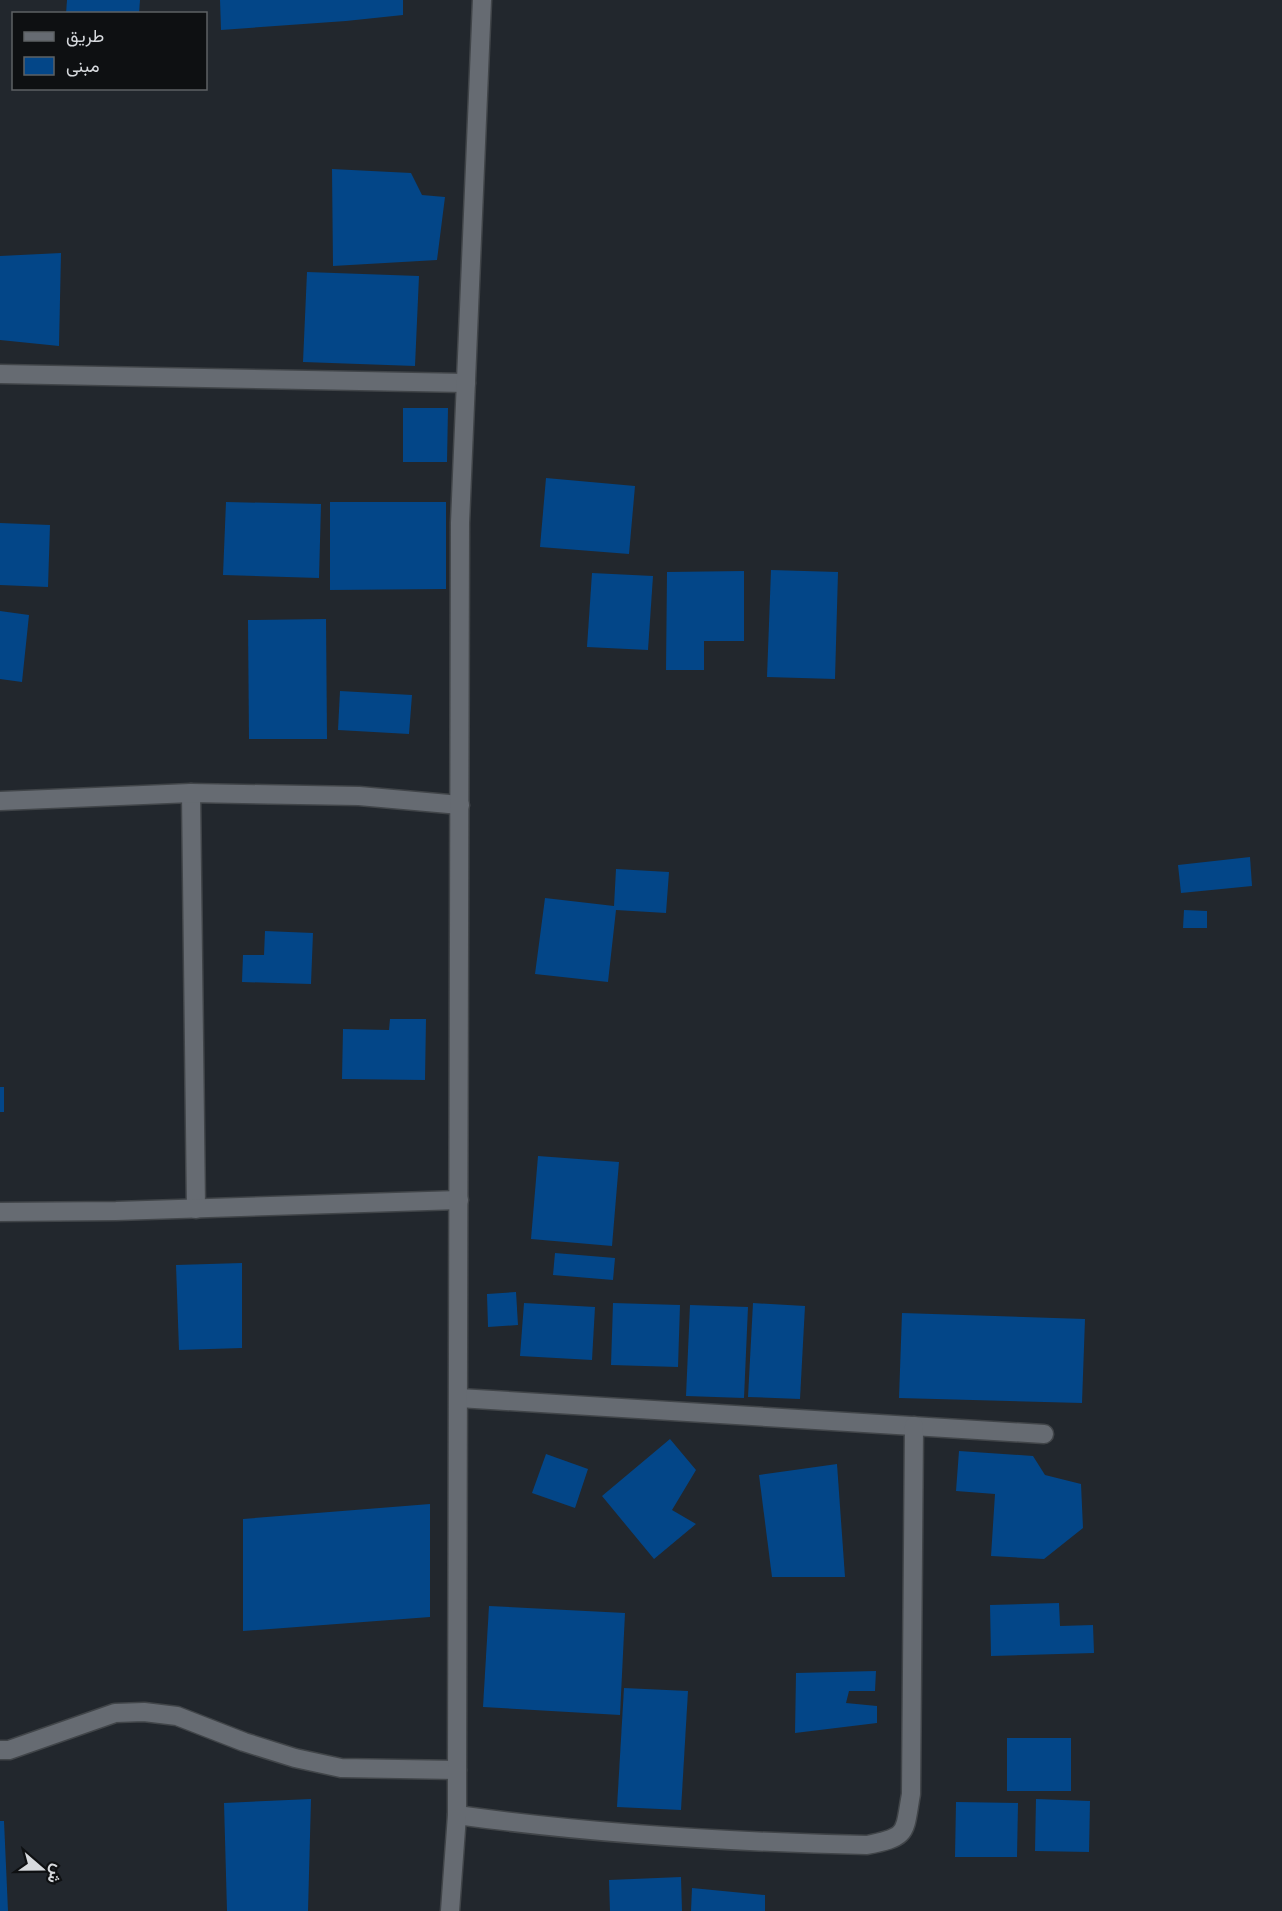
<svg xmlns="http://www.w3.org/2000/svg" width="1282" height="1911" font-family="Quicksand,Vazirmatn,sans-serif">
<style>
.building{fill:#034688}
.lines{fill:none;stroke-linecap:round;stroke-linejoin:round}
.minor-casing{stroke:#414549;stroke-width:21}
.minor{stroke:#666b72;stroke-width:18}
</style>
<rect width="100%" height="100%" fill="#22272d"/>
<g class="building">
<polygon points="67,0 140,0 139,14 66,14"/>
<polygon points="220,0 403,0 403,15 346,21 221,30"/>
<polygon points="332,169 411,173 422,195 445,197 437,260 333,266"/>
<polygon points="61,253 59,346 0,340 0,256"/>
<polygon points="307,272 419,276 415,366 303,362"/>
<polygon points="403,408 448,408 447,462 403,462"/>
<polygon points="546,478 635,486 629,554 540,547"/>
<polygon points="226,502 321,504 319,578 223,575"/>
<polygon points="330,502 446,502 446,589 330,590"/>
<polygon points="0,523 50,525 48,587 0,585"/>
<polygon points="771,570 838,572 835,679 767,677"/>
<polygon points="744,571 744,641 704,641 704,670 666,670 667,572"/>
<polygon points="592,573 653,576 648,650 587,647"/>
<polygon points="0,611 29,615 22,682 0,679"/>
<polygon points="326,619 327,739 249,739 248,620"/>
<polygon points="340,691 412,695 409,734 338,730"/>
<polygon points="1250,857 1252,886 1181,893 1178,865"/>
<polygon points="616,869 669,872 666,913 616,910 608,982 535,974 545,898 614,906"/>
<polygon points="1184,910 1207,911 1207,928 1183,928"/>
<polygon points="265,931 313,933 311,984 242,982 243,955 264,955"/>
<polygon points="390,1019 426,1019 425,1080 342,1079 343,1029 389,1030"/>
<rect x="0" y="1087" width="4" height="25"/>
<polygon points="538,1156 619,1162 612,1246 531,1239"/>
<polygon points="555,1253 615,1258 613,1280 553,1275"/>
<polygon points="242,1263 242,1348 179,1350 176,1265"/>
<polygon points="516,1292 518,1325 488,1327 487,1294"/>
<polygon points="524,1303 595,1307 592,1360 520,1356"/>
<polygon points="613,1303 680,1305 678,1367 611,1365"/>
<polygon points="753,1303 805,1306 800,1399 748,1397"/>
<polygon points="690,1305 748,1307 744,1398 686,1396"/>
<polygon points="902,1313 1085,1319 1082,1403 899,1398"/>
<polygon points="670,1439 696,1470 672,1510 696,1524 654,1559 602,1496"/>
<polygon points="959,1451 1033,1456 1045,1475 1081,1484 1083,1528 1044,1559 991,1556 995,1494 956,1491"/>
<polygon points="546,1454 588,1469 575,1508 532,1493"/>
<polygon points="837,1464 845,1577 772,1577 759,1475"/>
<polygon points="430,1504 430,1617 243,1631 243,1519"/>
<polygon points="1059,1603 1060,1626 1093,1625 1094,1653 991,1656 990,1605"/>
<polygon points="489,1606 625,1613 620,1715 483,1707"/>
<polygon points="876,1671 875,1691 849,1691 846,1703 877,1706 877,1723 795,1733 796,1673"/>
<polygon points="624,1688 688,1691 681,1810 617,1807"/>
<rect x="1007" y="1738" width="64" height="53"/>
<polygon points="311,1799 308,1911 227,1911 224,1803"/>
<polygon points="1036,1799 1090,1801 1089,1852 1035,1851"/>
<polygon points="956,1802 1018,1803 1017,1857 955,1857"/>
<polygon points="0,1821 4,1821 8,1911 0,1911"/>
<polygon points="681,1877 682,1911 610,1911 609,1880"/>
<polygon points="692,1888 765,1895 765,1911 691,1911"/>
</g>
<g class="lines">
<g class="minor-casing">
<g id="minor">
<polyline points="0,374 466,383"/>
<polyline points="191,793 196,1209"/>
<polyline points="0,801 191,793 359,796 460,805"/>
<polyline points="0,1212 116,1211 459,1200"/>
<polyline points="459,1398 1044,1434"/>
<polyline points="0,1750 9,1750 115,1713 144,1712 177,1716 244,1742 295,1758 341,1768 457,1770"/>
<path d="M457 1815C594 1834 729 1842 867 1845 909 1837 904 1833 911 1794L914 1426"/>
<polyline points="450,1911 457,1815 457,1770 460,523 482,0"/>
</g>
</g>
<use href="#minor" class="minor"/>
</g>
<rect x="12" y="12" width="195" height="78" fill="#0e1012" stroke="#5e6164" stroke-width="1.5"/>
<rect x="24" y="32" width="30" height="9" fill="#666b72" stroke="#5e6164" stroke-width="1.5"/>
<text x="66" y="42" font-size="18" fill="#d7dade">طريق</text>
<rect x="24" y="57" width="30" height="18" fill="#034688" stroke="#5e6164" stroke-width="1.5"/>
<text x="66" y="72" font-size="18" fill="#d7dade">مبنى</text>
<g transform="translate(42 1869) rotate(110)" stroke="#0e1012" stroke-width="4.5" paint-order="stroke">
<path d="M0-4.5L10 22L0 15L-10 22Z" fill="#d7dade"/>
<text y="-9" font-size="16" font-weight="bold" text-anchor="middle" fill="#d7dade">ش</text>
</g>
</svg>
